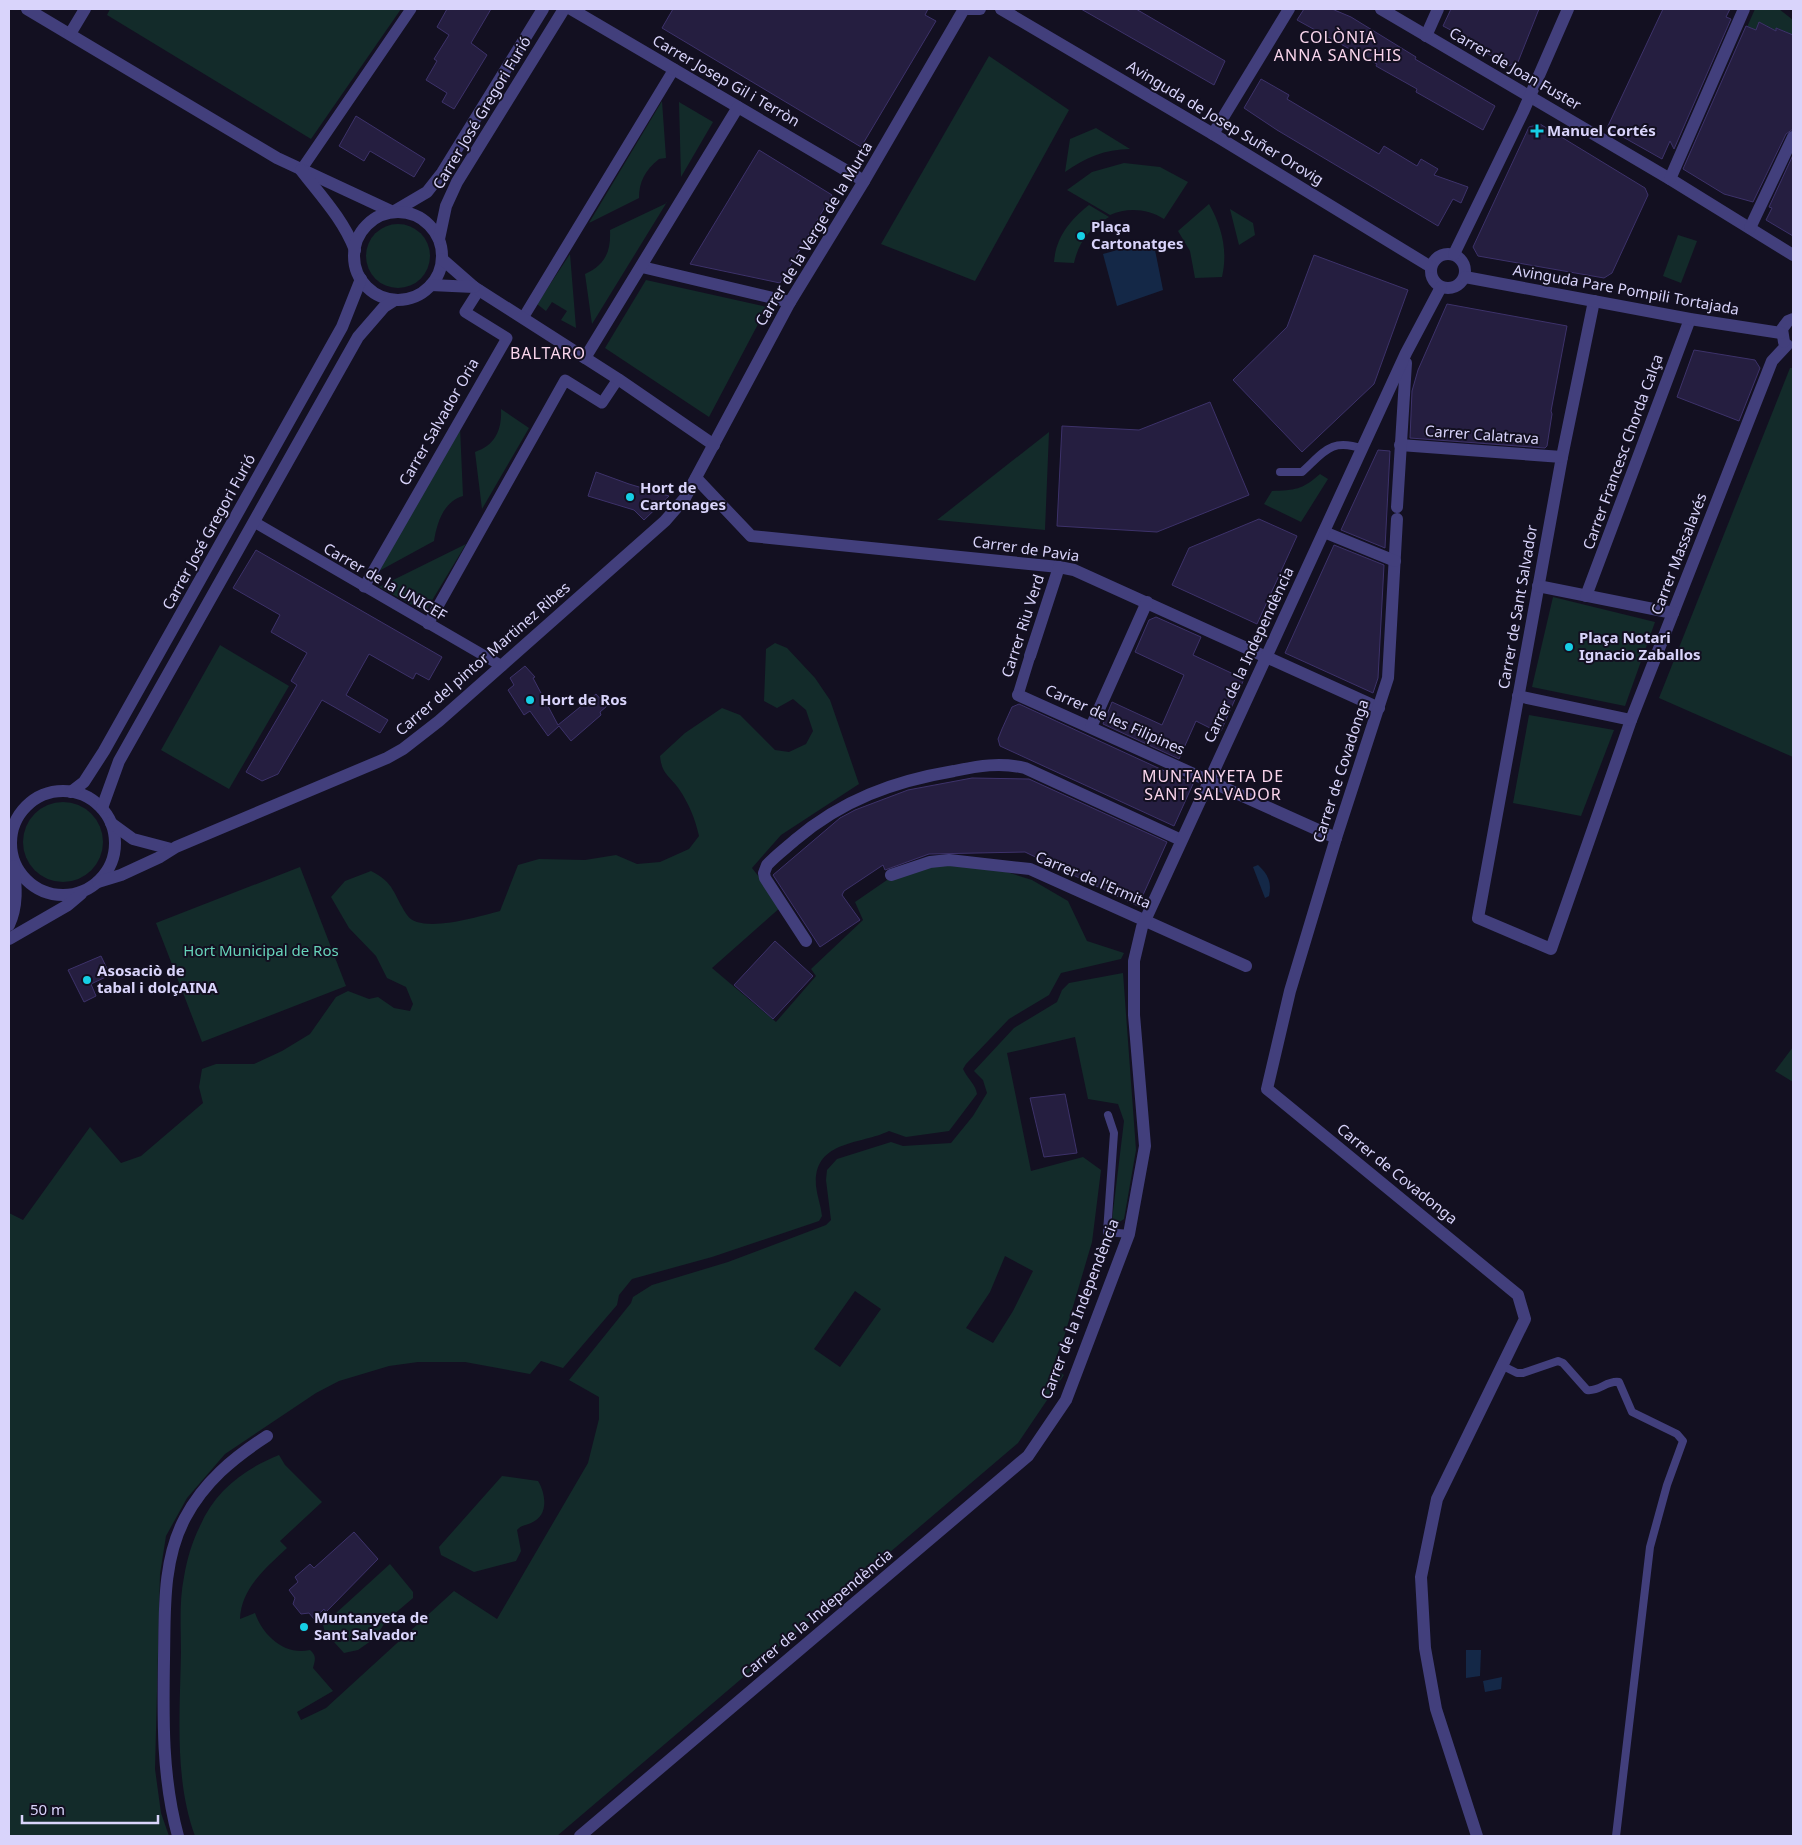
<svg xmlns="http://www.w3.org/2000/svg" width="1802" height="1845" font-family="'Noto Sans',sans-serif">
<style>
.green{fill:#132b2a;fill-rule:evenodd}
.water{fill:#142847}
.building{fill:#251e40;stroke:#3d326a}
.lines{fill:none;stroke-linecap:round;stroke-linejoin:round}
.service{stroke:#423f7c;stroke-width:8}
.pedestrian{stroke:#423f7c;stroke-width:11}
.minor{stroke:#423f7c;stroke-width:12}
.tertiary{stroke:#423f7c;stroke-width:12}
.poi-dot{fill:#16cfe5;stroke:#131021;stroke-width:2}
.labels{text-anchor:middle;stroke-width:4;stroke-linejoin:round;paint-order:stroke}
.street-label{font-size:15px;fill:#d9d4fb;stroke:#131021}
.poi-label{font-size:15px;font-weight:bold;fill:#d9d4fb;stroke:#131021;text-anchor:start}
.park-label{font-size:15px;fill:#67d4ba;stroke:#131021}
.neighbourhood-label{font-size:16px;letter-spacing:1px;fill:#fbd6ed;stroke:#131021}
</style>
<rect width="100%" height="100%" fill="#131021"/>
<g class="green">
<polygon points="110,9 401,9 311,139 107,15"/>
<polygon points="1755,9 1779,9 1793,20 1793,46 1785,43 1786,32 1777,28 1776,31 1759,22 1756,30 1747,27"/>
<polygon points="989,56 1069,110 975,281 881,244"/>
<path d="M662 101 666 158 659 159C645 170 639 182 639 198L589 223Z"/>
<polygon points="679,102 713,122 681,177"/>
<path d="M1096 128 1130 149C1105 149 1085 158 1065 172L1070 139Z"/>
<path d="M1124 163 1160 167 1188 182 1164 219C1148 209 1128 207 1110 215L1067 190 1092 172Z"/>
<path d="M667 203V202L592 324 585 274C605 265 611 252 610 230Z"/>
<path d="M1209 204C1222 227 1228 251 1222 277L1195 278 1190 251 1178 231Z"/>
<path d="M1089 205 1109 217C1090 228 1079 241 1074 263L1054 262C1056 237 1070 220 1089 205Z"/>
<polygon points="1230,209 1253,223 1255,235 1239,245"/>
<circle cx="398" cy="256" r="32"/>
<polygon points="1678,235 1697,241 1681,283 1663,276"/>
<polygon points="570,254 576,328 561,320 567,311 552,302 546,311 537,304"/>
<polygon points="646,280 767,307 709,417 605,348"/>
<polygon points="1790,368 1793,368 1793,757 1659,698"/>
<path d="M501 409 529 428 482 509 475 452C496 445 502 429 501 409Z"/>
<path d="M460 427 463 496C443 502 437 523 434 541L379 571Z"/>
<polygon points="1049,432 1045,530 937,520"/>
<path d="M1320 474 1328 479 1301 522 1264 504 1272 491C1295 490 1302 490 1320 474Z"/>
<polygon points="466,544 425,612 379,587"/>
<polygon points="1553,597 1655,622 1625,706 1532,687"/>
<path d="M775 643 787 648 815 678 830 700 859 784 781 835 752 868 782 906 712 968 776 1022 816 976 811 969 863 920 855 902 887 880 931 865 994 868 1032 880 1068 901 1087 941 1124 953 1121 959 1061 973 1049 995 1009 1019 966 1064 963 1069C967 1078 976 1085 977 1094L949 1131 906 1137 889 1131C860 1145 813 1140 816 1186 817 1196 821 1206 822 1216L819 1221 712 1257 632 1279 619 1295 617 1305 563 1368 541 1361 530 1374 465 1362H418L389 1366 339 1381 316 1393 225 1454 187 1498 166 1536 160 1574 155 1769 161 1813 169 1836H9V1213L23 1220 90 1127 121 1163 141 1156 203 1103 199 1087 202 1069 216 1064H254L282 1051 310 1034 336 997 348 991 369 999 378 997 394 1008 410 1011 413 1004 406 987 387 978 376 956 349 928 331 897 345 881 371 871C395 883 393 894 407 915 420 935 480 916 500 911L518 865 539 859 585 860 616 855 637 864 660 862 689 849 699 836C695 818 689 804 679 789 669 775 662 775 660 756L685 733 722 708 740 715 775 750 789 752 806 744 813 731 806 710 793 699 777 708 764 701 766 649Z"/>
<polygon points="220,645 289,686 229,789 161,750"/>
<polygon points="1529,715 1614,730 1581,816 1513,803"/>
<circle cx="63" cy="842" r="40"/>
<polygon points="300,867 346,986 202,1042 156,923"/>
<path d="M1123 973 1136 1150 1124 1219 1118 1223 1112 1220 1124 1121 1118 1104 1088 1099 1075 1037 1007 1053 1031 1171 1083 1157 1101 1170 1092 1242 1064 1337 1052 1368 1064 1375 1018 1443 557 1836H195C174 1779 180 1712 181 1652 181 1628 179 1601 184 1577 187 1559 192 1542 200 1526 215 1491 244 1469 279 1455L285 1465 322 1502 280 1541 287 1548C266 1568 241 1588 240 1619L255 1613C263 1636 285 1656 310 1650 317 1656 315 1660 313 1668L333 1691 297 1712 301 1720 326 1708 454 1591 497 1619 588 1463 599 1419V1397L569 1380 631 1303 633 1297 652 1285 728 1262 826 1225 831 1220 826 1180 827 1170 837 1159 891 1142 903 1146 951 1143 973 1116 987 1093 983 1080 974 1071 1014 1028 1057 1002 1062 990 1069 983ZM1005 1256 1033 1271 1013 1311 993 1343 966 1328 990 1292ZM855 1291 881 1309 840 1367 814 1349Z"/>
<polygon points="1793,1047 1793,1082 1775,1071"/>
<path d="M502 1476 538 1481C546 1494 549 1516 531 1523 525 1526 523 1524 517 1530L521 1551 516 1561 474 1572 441 1555 439 1547Z"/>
<polygon points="390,1564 413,1592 413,1598 386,1621 375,1638 358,1650 344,1653 325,1632 323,1625"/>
</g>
<g class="water">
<polygon points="1153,240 1163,290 1117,306 1103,254"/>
<path d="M1258 865C1268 874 1272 883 1269 896L1265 898 1253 867Z"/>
<polygon points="1466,1650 1481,1650 1480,1676 1466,1678"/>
<polygon points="1502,1677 1501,1689 1485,1692 1483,1681"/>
</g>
<g class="building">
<polygon points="447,9 491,9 471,43 487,55 454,109 442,102 447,93 426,80 437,61 434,59 449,35 437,27"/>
<polygon points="673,9 928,9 925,15 936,21 861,147 662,28"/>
<polygon points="1081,9 1136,9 1225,61 1214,85"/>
<polygon points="1304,9 1332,9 1351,17 1416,57 1415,59 1495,106 1483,130 1416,92 1417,89 1376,66 1377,64 1297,20"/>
<polygon points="1451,9 1539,9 1518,62 1508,66 1485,52 1487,49 1443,26"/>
<polygon points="1663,9 1730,9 1726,17 1731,19 1674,149 1670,141 1662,159 1607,128"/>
<polygon points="1759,22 1776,31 1776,28 1793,35 1793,129 1786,134 1753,202 1724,194 1683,169 1746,26 1756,30"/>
<polygon points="1261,79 1289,95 1287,99 1379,154 1384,146 1417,166 1421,159 1438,169 1434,175 1468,187 1461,203 1453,199 1438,226 1277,130 1244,108"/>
<polygon points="356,116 425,159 414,177 370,151 364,161 339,146"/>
<polygon points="1540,124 1645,188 1648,195 1612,273 1604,278 1478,256 1473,247 1529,127"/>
<polygon points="759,150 832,195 780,283 690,264"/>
<polygon points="1793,155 1793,236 1766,220 1772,208 1769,207"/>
<polygon points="1314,255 1408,290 1374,384 1302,452 1233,380 1287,327"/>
<polygon points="1447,304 1567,326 1551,411 1552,414 1547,446 1545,448 1410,438 1412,391 1418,370"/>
<polygon points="1694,350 1755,360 1760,368 1739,421 1677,397"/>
<polygon points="1210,402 1249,495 1157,532 1057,526 1062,426 1139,430"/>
<polygon points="1378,450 1390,451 1385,548 1341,530"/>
<polygon points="596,472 629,484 669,496 644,520 634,510 588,496"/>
<polygon points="1259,519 1297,536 1257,624 1172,585 1189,548"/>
<polygon points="1334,545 1384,565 1378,678 1373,693 1285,653"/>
<polygon points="256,550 442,657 429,680 416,673 413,679 369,654 346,695 388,720 380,733 322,700 278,774 262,781 246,772 297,685 291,681 307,653 271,632 280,615 233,588"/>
<polygon points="1156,617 1201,637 1193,655 1244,679 1221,731 1218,732 1196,721 1179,759 1103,724 1112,702 1162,725 1184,675 1135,652 1149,620"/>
<polygon points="525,666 535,677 533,678 558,725 596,694 607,706 600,712 601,715 571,741 559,726 548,736 530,711 524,715 508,690 514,685 510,678"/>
<polygon points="1019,704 1193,784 1174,826 1000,746 998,739 1002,729 1012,707"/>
<polygon points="972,778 1029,779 1167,842 1138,906 1025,852 929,854 885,870 883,865 844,891 842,895 860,920 820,947 773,875 840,818 855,810 908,790"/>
<polygon points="775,941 813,976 773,1019 734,985"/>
<polygon points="101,956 110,975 91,984 96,996 84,1002 68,970"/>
<polygon points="1065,1094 1077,1153 1044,1157 1030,1098"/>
<polygon points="354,1532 378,1559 326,1612 324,1609 314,1619 309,1613 301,1614 293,1604 295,1598 289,1590 298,1582 295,1577 310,1564 314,1568"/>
</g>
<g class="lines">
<g class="service">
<path d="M1280 472H1302C1325 451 1331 438 1363 449"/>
<polyline points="1108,1115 1114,1133 1107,1232 1129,1234"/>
<path d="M1501 1365 1517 1373H1523L1558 1361 1563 1363 1587 1390C1599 1392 1607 1380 1619 1382L1632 1412 1677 1434 1683 1441 1667 1485 1650 1547 1616 1836"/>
</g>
<g class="pedestrian">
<polyline points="301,170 411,9"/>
<polyline points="523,318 674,69"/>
<polyline points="254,522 502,666"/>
<polyline points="364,587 507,338 465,312 479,290"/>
<polyline points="428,624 565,380 602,403 618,379"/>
<polyline points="1018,695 1030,656"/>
</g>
<g class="minor">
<polyline points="27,9 277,158 393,212 427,192 442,173 543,9"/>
<polyline points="571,9 864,181"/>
<polyline points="968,9 980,9"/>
<polyline points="1381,9 1670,179 1793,255"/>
<polyline points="70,34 85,9"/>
<polyline points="1426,36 1438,9"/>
<polyline points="1213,134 1289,9"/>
<path d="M301 170C321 196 343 219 355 250"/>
<polyline points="1670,179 1744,9"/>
<circle cx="398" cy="256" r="44"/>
<polyline points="1750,228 1793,137"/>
<polyline points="439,239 446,206 457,182 564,9"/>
<circle cx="1448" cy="271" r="17"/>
<polyline points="1454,254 1523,112 1568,9"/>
<polyline points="442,259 474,287 618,379 714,445"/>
<polyline points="642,267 790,302"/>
<polyline points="431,285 474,287"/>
<polyline points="1594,301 1562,457 1478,918 1551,949 1631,720 1772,361 1787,345"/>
<polyline points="1784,342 1782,329 1788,321 1793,319"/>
<polyline points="585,358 738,107"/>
<polyline points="1400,445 1562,457"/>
<polyline points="696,478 751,536 1059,567 1074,570 1379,708"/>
<polyline points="1397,507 1406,363"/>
<polyline points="1397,519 1388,678 1336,838 1290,991 1267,1089 1518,1295 1525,1319 1437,1499 1421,1577 1425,1648 1436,1709 1477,1836"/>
<polyline points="1324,532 1395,561"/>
<polyline points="1538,586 1673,613"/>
<polyline points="1586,596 1690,319"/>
<polyline points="1030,656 1059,567"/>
<polyline points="1018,695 1336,838"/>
<polyline points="1518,696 1631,720"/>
<polyline points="1091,727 1147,602"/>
<circle cx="63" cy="843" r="52"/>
<polyline points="71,792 84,782 104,751 342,327 361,279"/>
<polyline points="102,808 119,761 358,337 384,307 395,300"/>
<polyline points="111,823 133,839 171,849"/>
<polyline points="891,875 930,862 949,860 1030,869 1246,966"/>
<polyline points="98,882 121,875 160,857 176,847 387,758 403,749 439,721 665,521 685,498 790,302 864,181 964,9"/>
<path d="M9 925C18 906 16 886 14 866"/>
<polyline points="9,939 68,905 81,894"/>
<path d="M806 941 765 878 764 873 767 865C775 856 786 848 795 840 842 800 894 781 954 771 978 766 1000 762 1025 768L1181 840"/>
<path d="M178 1836C162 1778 163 1719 164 1659 165 1613 162 1561 185 1518 204 1482 233 1458 267 1436"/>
<polyline points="580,1836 1028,1456 1066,1400 1129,1234 1145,1146 1134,1015 1134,961 1142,927 1406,353 1441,287"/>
</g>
<g class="tertiary">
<polyline points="1001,9 1213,134 1431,267"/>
<polyline points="1465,277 1690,319 1781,333"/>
</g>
</g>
<g class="poi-dot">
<path d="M1534.5 123.5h5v5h5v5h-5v5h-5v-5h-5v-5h5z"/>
<circle cx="1081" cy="236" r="5"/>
<circle cx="630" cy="497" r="5"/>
<circle cx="1569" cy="647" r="5"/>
<circle cx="530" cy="700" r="5"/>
<circle cx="87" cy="980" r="5"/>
<circle cx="304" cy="1627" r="5"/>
</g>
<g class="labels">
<g class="street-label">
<text transform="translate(1515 69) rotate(30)" y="5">Carrer de Joan Fuster</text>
<text transform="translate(726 81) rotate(30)" y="5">Carrer Josep Gil i Terròn</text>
<text transform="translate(482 113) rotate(-59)" y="5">Carrer José Gregori Furió</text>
<text transform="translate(1225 123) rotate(31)" y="5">Avinguda de Josep Suñer Orovig</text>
<text transform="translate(814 234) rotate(-59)" y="5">Carrer de la Verge de la Murta</text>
<text transform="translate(1626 290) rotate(10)" y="5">Avinguda Pare Pompili Tortajada</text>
<text transform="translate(439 422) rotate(-60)" y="5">Carrer Salvador Oria</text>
<text transform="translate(1482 435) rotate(4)" y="5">Carrer Calatrava</text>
<text transform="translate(1623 452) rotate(-70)" y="5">Carrer Francesc Chorda Calça</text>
<text transform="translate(209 532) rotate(-61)" y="5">Carrer José Gregori Furió</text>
<text transform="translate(1026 549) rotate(8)" y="5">Carrer de Pavia</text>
<text transform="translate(1679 554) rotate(-69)" y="5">Carrer Massalavés</text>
<text transform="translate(385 582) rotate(30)" y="5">Carrer de la UNICEF</text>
<text transform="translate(1518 607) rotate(-80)" y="5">Carrer de Sant Salvador</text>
<text transform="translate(1023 626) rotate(-72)" y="5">Carrer Riu Verd</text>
<text transform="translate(1249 655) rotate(-65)" y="5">Carrer de la Independència</text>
<text transform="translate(483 659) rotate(-41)" y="5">Carrer del pintor Martinez Ribes</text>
<text transform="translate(1115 720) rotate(24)" y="5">Carrer de les Filipines</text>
<text transform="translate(1341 771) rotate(-72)" y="5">Carrer de Covadonga</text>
<text transform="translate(1093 880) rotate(23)" y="5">Carrer de l'Ermita</text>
<text transform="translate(1397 1174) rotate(39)" y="5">Carrer de Covadonga</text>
<text transform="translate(1080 1309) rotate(-69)" y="5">Carrer de la Independència</text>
<text transform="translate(817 1614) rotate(-40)" y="5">Carrer de la Independència</text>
</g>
<g class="poi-label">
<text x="1547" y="136">Manuel Cortés</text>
<text x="1091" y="232">Plaça<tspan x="1091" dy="17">Cartonatges</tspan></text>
<text x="640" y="493">Hort de<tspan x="640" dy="17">Cartonages</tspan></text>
<text x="1579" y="643">Plaça Notari<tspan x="1579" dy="17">Ignacio Zaballos</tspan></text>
<text x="540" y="705">Hort de Ros</text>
<text x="97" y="976">Asosaciò de<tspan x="97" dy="17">tabal i dolçAINA</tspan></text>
<text x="314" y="1623">Muntanyeta de<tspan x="314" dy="17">Sant Salvador</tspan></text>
</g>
<g class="park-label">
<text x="261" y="956">Hort Municipal de Ros</text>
</g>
<g class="neighbourhood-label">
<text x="1338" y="43">COLÒNIA<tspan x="1338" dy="18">ANNA SANCHIS</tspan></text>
<text x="548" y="359">BALTARO</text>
<text x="1213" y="782">MUNTANYETA DE<tspan x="1213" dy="18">SANT SALVADOR</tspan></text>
</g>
</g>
<rect width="1802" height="1845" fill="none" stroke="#d9d4fb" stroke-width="20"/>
<path d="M22 1815v8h136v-8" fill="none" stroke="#d9d4fb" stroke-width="2.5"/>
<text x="30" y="1815" font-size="15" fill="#d9d4fb" stroke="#131021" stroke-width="4" paint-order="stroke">50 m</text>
</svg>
